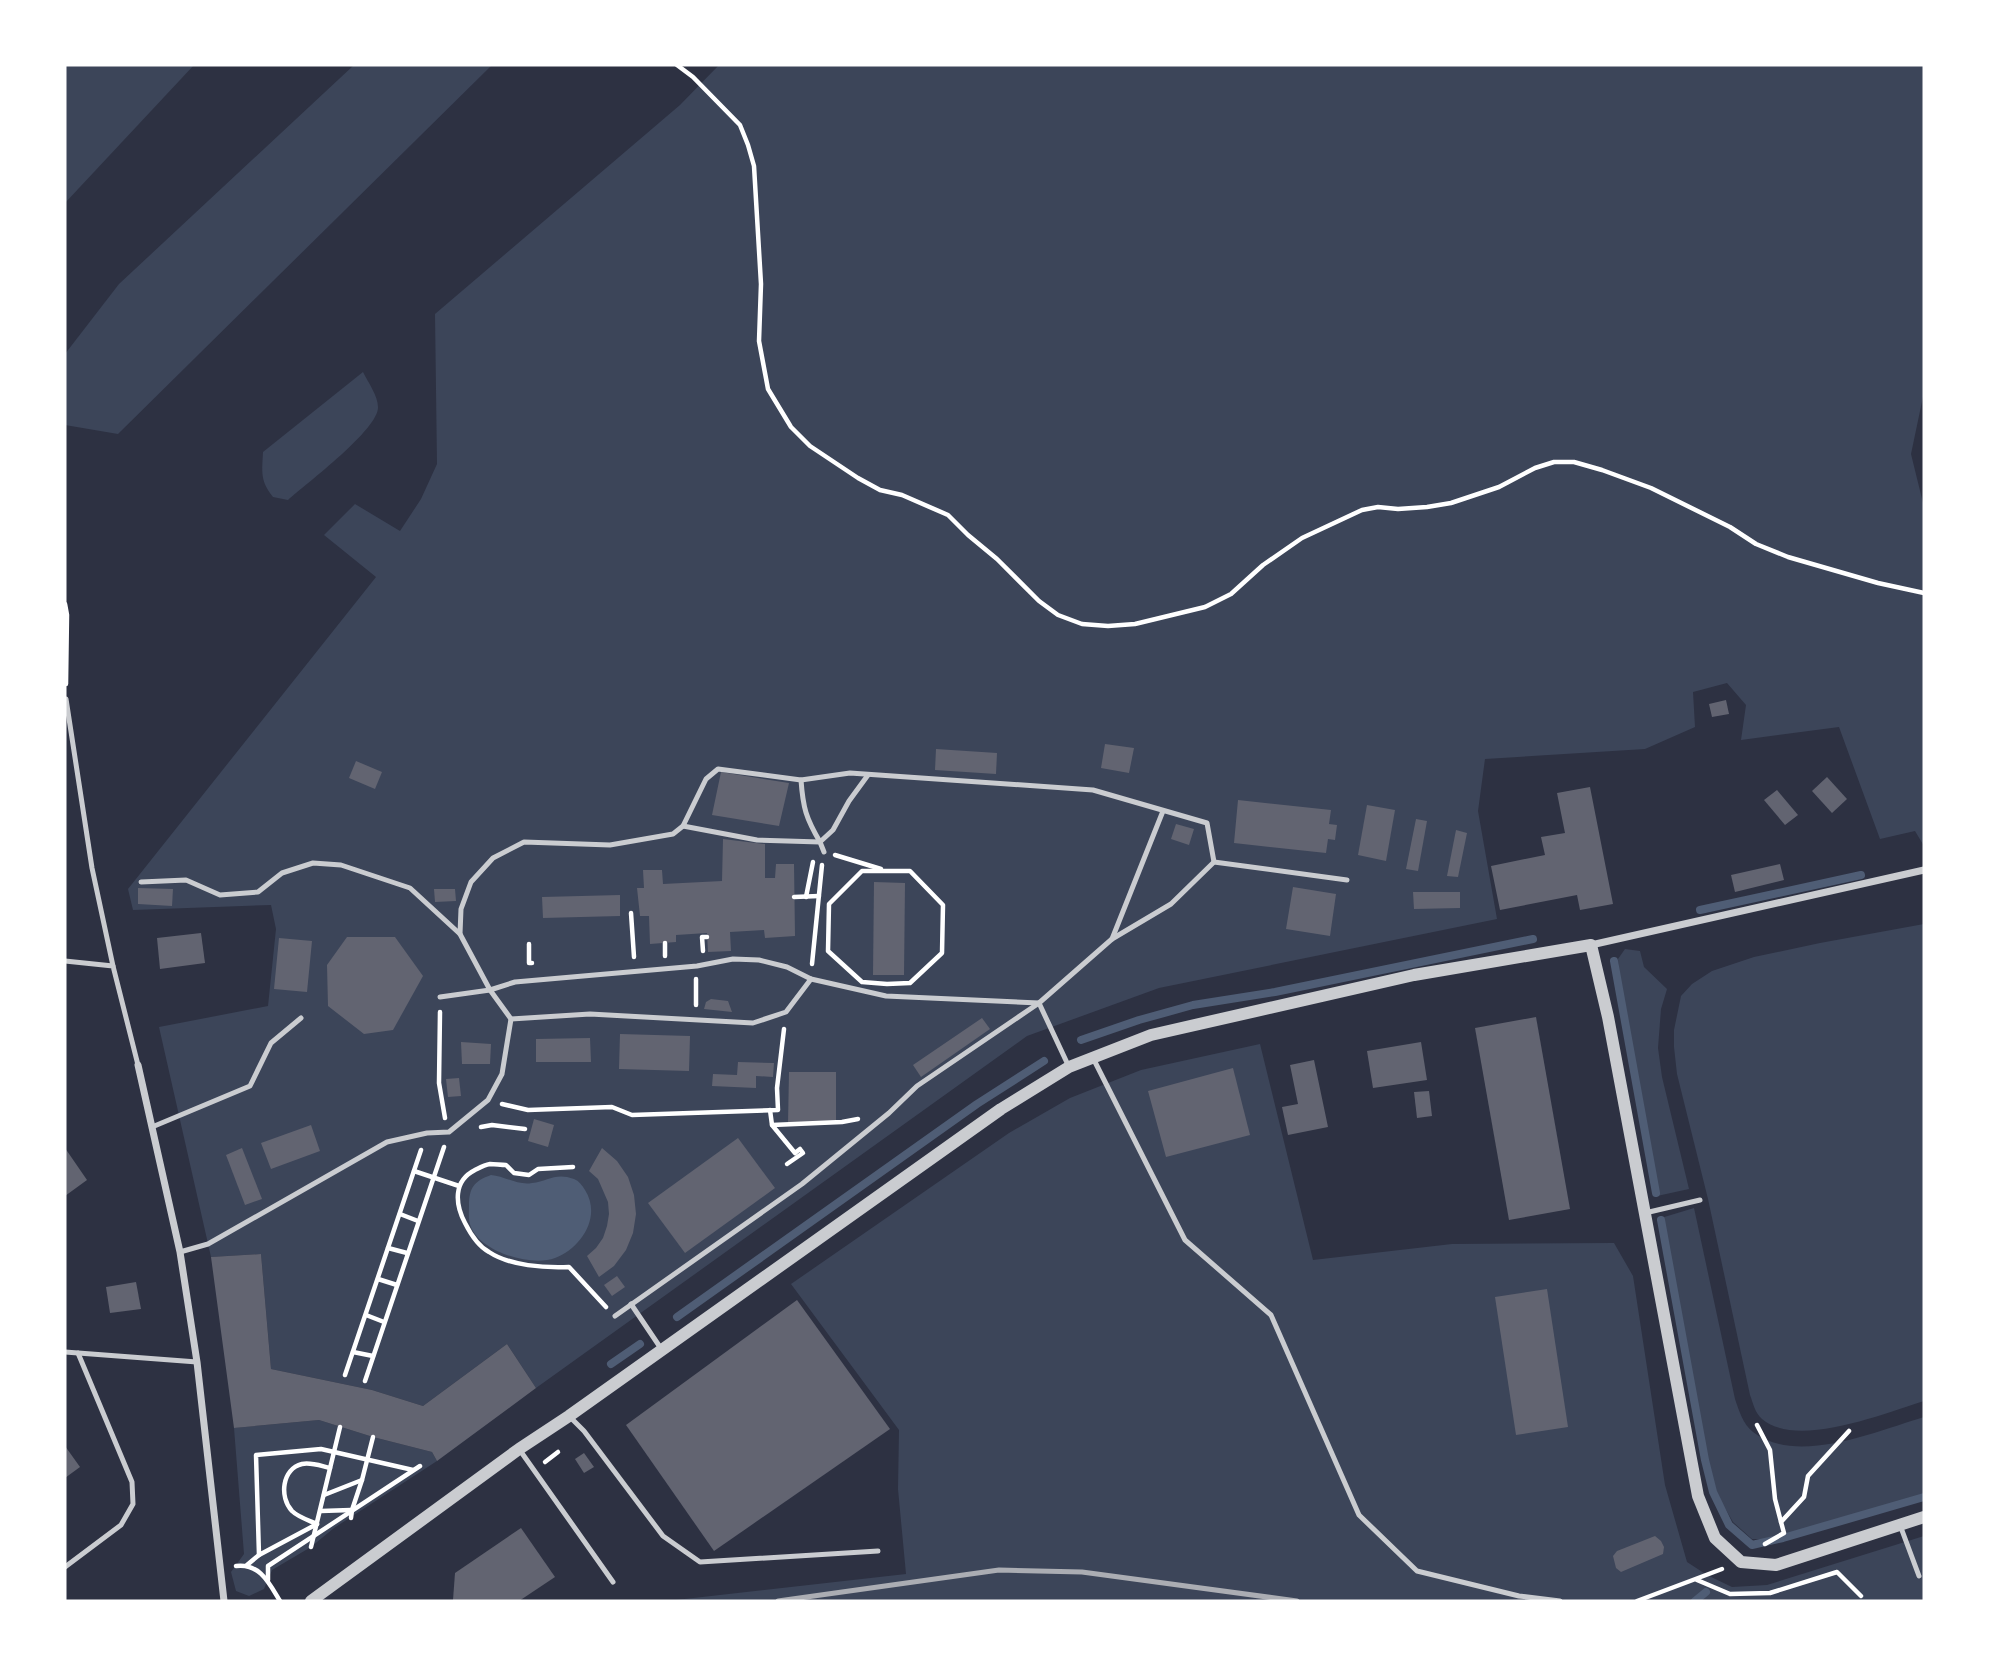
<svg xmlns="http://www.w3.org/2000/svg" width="1989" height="1666" font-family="'Golos Text',sans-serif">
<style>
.green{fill:#3c4559}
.water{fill:#4f5d75}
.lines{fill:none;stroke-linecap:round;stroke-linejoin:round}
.stream{stroke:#4f5d75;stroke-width:8}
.building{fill:#626471}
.path{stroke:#fff;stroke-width:4.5}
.service{stroke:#caccd0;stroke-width:5}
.minor{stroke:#caccd0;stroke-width:7}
.tertiary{stroke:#caccd0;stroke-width:12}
.rail{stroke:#abadb3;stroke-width:5}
</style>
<rect width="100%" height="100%" fill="#2d3142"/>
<g class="green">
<polygon points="65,65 194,65 65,203"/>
<polygon points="354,65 492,65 118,434 65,425 65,354 119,284"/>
<polygon points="719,65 1924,65 1924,392 1911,454 1924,507 1924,846 1915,831 1880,839 1839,727 1741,740 1746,705 1727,683 1693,692 1695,727 1645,749 1485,759 1478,811 1497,919 1159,988 1027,1036 536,1388 507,1344 423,1406 372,1390 271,1369 261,1254 211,1257 159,1027 268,1006 276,929 271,905 133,910 128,889 376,577 324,535 355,504 400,531 421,499 437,464 435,314 680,105"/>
<path d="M363 372C368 382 378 396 378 407 379 429 307 483 288 500L273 497C260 481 262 472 263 452Z"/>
<path d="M1924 924V1401C1885 1413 1797 1449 1762 1419 1755 1413 1753 1403 1750 1395L1708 1199 1677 1074 1674 1047V1030L1681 996 1692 984 1712 971 1754 957 1820 943Z"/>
<polygon points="1625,949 1640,951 1644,967 1667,989 1661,1009 1658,1048 1662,1077 1689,1189 1657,1196 1620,989 1618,959"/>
<polygon points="1260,1044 1313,1260 1452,1244 1614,1243 1633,1276 1665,1485 1687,1562 1707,1575 1732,1587 1767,1585 1924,1536 1924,1601 667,1601 906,1574 898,1489 899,1430 791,1284 1009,1133 1070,1098 1141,1070"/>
<path d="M1694 1208 1735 1399C1739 1411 1743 1424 1753 1432 1797 1466 1877 1431 1924 1417V1498L1784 1539H1752L1733 1522 1715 1491 1707 1459 1661 1218Z"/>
<polygon points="319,1420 373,1437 432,1452 437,1461 334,1528 311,1547 272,1570 264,1589 249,1596 236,1591 231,1572 244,1554 234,1428"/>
</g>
<path class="water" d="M491 1175C504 1176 519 1186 532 1183 548 1181 556 1172 574 1179 579 1181 582 1185 585 1190 602 1217 581 1248 555 1258 531 1267 481 1252 471 1227 468 1220 469 1213 469 1206 469 1188 474 1181 491 1175Z"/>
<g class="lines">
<g class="stream">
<polyline points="1700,910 1861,875"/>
<polyline points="1614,961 1656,1193"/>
<polyline points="1081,1040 1139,1020 1193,1005 1275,992 1533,939"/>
<polyline points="1661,1220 1705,1460 1713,1492 1729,1525 1752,1545 1783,1538 1924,1497"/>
<polyline points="677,1317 977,1104 1044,1061"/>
<polyline points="611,1364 640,1344"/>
<polyline points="1695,1601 1706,1592"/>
</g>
</g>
<g class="building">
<polygon points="1726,700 1729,714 1712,717 1709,704"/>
<polygon points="1105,744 1134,748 1129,773 1101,768"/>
<polygon points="936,749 997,753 996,774 935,770"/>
<polygon points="356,761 382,772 375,789 349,778"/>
<polygon points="721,772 789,783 779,826 712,815"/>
<polygon points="1827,777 1847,799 1832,813 1812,791"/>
<polygon points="1590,787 1613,904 1580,910 1577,895 1500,910 1491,866 1545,855 1541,837 1565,833 1557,793"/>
<polygon points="1777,790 1798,815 1785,825 1764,800"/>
<polygon points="1238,800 1331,810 1329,824 1337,825 1335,840 1328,839 1326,853 1234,843"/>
<polygon points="1367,805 1395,810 1386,861 1358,855"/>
<polygon points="1416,819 1427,821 1418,871 1406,869"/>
<polygon points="1176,824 1194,829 1189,845 1171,839"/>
<polygon points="1456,830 1467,833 1458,877 1447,876"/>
<polygon points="723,839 765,844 765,878 775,878 776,864 794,864 795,936 765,938 764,930 730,932 731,951 708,952 707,933 676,935 676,942 650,944 649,916 640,916 637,888 644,888 643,870 662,870 663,884 722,881"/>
<polygon points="1780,864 1784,880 1735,892 1731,875"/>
<polygon points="874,882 905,883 904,975 873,975"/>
<polygon points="1293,887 1336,894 1330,936 1286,929"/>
<polygon points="138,888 173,889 172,906 138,904"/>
<polygon points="434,889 455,889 456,901 435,902"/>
<polygon points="1413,892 1460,892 1460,908 1414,909"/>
<polygon points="620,895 620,916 543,918 542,897"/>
<polygon points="201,933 205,963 160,969 157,938"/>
<polygon points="347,937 395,937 423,976 393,1030 364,1034 328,1006 327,965"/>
<polygon points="279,938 312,941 307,992 274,989"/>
<polygon points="711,999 728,1001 732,1012 704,1009 706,1002"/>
<polygon points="1536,1017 1570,1209 1509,1220 1475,1028"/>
<polygon points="982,1018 990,1029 921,1077 913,1065"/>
<polygon points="620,1034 690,1036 689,1071 619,1069"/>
<polygon points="590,1038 591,1062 536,1062 536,1039"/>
<polygon points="461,1042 491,1044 490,1064 462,1064"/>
<polygon points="1421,1042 1427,1080 1373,1088 1367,1051"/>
<polygon points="1314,1060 1328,1127 1288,1135 1282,1107 1298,1104 1290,1065"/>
<polygon points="738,1062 774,1063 773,1077 756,1076 756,1088 712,1086 713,1074 737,1075"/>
<polygon points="1233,1068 1250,1135 1166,1157 1148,1091"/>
<polygon points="789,1072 836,1072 836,1122 788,1124"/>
<polygon points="459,1078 461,1096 448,1097 446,1079"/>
<polygon points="1429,1091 1432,1116 1417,1118 1414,1092"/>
<polygon points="534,1119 554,1125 548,1147 528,1141"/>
<polygon points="311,1125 320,1151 271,1169 261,1143"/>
<polygon points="738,1138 775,1188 685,1253 648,1203"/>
<polygon points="65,1148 87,1180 65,1196"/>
<polygon points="242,1148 262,1199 245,1205 226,1155"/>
<polygon points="602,1148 617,1161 628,1177 634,1195 636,1214 633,1233 626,1250 614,1266 599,1277 587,1256 596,1248 603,1238 607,1226 609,1214 608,1202 598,1179 589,1171"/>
<polygon points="261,1254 271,1369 372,1390 423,1406 507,1344 536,1388 437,1461 432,1452 373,1437 319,1420 234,1428 211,1257"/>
<polygon points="617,1276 625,1287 612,1296 604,1285"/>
<polygon points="136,1282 141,1309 110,1313 106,1287"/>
<polygon points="1547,1289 1568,1427 1516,1435 1495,1297"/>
<polygon points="797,1300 890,1429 714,1551 626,1425"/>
<polygon points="65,1446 80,1467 65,1478"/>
<polygon points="584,1453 594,1467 584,1473 575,1459"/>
<polygon points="521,1528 555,1577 519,1601 453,1600 455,1573"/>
<polygon points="1655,1536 1661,1541 1664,1547 1663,1554 1621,1572 1616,1568 1613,1556 1617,1551"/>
</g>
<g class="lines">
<g class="path">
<polyline points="677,65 693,77 740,125 748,145 754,166 761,284 759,341 768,389 791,427 810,446 858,478 880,490 902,495 948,515 968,535 997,559 1039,601 1058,615 1082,624 1108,626 1135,624 1205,607 1231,594 1263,565 1302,538 1362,510 1378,507 1398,509 1427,507 1451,503 1499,487 1535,468 1554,462 1574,462 1602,470 1651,488 1730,527 1756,544 1788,557 1878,583 1924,593"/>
<polyline points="65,604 67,615 66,684"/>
<polyline points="835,855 881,869"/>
<polygon points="862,871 910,871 943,905 942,953 910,983 887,984 862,982 828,951 829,904"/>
<polyline points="794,897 819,896"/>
<polyline points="806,897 813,862"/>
<polyline points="631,913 634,957"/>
<polyline points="665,943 665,956"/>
<polyline points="529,944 529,963 532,963"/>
<polyline points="703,951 702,937 707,937"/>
<polyline points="812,964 822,865"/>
<polyline points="696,1005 696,979"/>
<polyline points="440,1012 439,1083 445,1118"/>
<polyline points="502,1104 528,1110 612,1107 632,1115 778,1110 777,1088 784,1029"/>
<polyline points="770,1110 772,1125 795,1153 800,1149 803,1153 787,1164"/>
<polyline points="772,1125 842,1122 858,1119"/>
<polyline points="481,1127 492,1125 525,1129"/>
<path d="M573 1167 538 1169 529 1175 514 1173 506 1165C501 1165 495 1164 490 1164 484 1165 479 1168 475 1170 453 1181 455 1204 465 1223 470 1233 478 1246 489 1252 510 1266 545 1268 569 1267L606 1307"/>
<polyline points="414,1171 459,1186"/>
<polyline points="400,1214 418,1221"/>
<polyline points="388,1248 407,1253"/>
<polyline points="378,1279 397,1285"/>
<polyline points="366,1315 384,1322"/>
<polyline points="353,1352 373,1356"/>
<polyline points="345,1375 421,1150"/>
<polyline points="365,1381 444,1147"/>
<polyline points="1757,1425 1770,1450 1775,1499 1781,1522"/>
<polyline points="545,1462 558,1452"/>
<polyline points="324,1495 362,1480"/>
<polyline points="321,1511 351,1510"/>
<polyline points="351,1518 352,1510 362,1480 373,1437"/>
<polyline points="317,1524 259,1555 256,1455 321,1449 413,1470"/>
<path d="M317 1524C308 1520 298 1517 292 1511 279 1497 282 1469 302 1464 311 1462 321 1466 330 1468"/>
<polyline points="1765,1544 1784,1533 1781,1522 1804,1497 1808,1476 1849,1431"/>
<polyline points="311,1547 340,1427"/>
<polyline points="247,1565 259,1555"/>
<path d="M236 1566C260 1563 269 1583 280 1601"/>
<polyline points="268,1580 268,1566 420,1466"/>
<polyline points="1697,1580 1730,1594 1770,1593 1837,1572 1861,1596"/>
<polyline points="1637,1601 1722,1569"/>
</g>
<g class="service">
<polyline points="66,699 92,868 113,966"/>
<path d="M801 780C803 808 806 818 820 842L833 830 849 801 868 775"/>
<polyline points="683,826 757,840 820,842 824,852"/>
<polyline points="141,882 186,880 220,895 258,892 282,873 313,863 341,865 410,888 460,934"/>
<polyline points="1112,939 1163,811"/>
<polyline points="65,961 113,966 138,1065"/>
<polyline points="440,997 490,990 515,982 697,966 733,959 759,960 787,967 811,979 886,996 1039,1003"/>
<polyline points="1039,1003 1069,1067"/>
<polyline points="511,1019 590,1014 753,1023 786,1012 811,979"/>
<polyline points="1093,1058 1185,1240 1271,1315 1359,1515 1417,1571 1519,1596 1560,1601"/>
<polyline points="152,1127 250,1086 271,1043 301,1018"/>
<polyline points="1645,1213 1700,1200"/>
<polyline points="180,1252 208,1244 387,1142 427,1133 449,1132 488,1100 502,1074 511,1019 490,990 460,934 461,909 471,882 493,858 524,842 610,845 673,834 683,826 706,779 718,769 801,780 850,773 1093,790 1207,823 1214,862"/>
<polyline points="631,1304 662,1350"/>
<polyline points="615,1316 802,1184 889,1113 917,1086 1039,1003 1112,939 1171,904 1214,862 1347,880"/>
<polyline points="65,1352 197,1362"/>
<polyline points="569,1416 584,1431 663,1536 700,1562 878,1551"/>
<polyline points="519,1449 613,1582"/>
<polyline points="1900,1525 1919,1576"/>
<polyline points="65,1567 121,1525 133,1504 132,1482 78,1353"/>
</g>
<g class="minor">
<polyline points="1591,945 1924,870"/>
<polyline points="138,1065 180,1252 197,1362 224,1601"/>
</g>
<polyline class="tertiary" points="311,1601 519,1449 569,1416 1001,1109 1069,1067 1151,1035 1414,975 1591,945 1608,1017 1698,1496 1715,1538 1741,1562 1776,1565 1924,1517"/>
<polyline class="rail" points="778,1601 999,1570 1082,1572 1297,1601"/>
</g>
<rect width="1989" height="1666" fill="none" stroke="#ffffff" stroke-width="133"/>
</svg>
